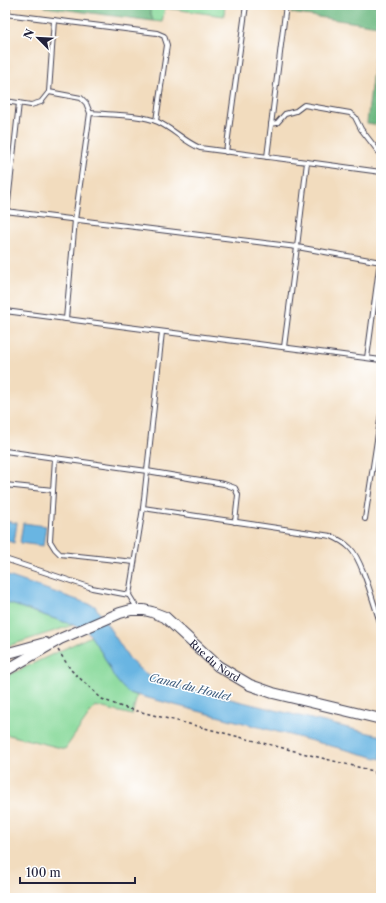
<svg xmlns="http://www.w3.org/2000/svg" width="386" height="903" font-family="'Libre Caslon Text',serif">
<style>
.green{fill:#87d99a;stroke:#547e6a}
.forest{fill:#6db982;stroke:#486e5e}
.water{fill:#69b5e2;stroke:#466c8e}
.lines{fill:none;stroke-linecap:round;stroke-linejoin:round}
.service-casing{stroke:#413e4f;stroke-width:6}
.tertiary-casing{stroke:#413e4f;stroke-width:12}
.path{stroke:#413e4f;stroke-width:1.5;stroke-dasharray:3 3;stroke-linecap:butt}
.service{stroke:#fff;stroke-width:4}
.tertiary{stroke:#fff;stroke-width:10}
.labels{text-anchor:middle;stroke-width:3;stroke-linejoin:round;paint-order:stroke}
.street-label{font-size:10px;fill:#22223b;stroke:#fff}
.water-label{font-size:11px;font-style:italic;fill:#3e5d7e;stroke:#fff}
</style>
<rect width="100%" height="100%" fill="#fff"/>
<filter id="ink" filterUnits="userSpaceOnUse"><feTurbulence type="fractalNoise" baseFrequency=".025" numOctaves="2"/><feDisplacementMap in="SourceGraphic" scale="8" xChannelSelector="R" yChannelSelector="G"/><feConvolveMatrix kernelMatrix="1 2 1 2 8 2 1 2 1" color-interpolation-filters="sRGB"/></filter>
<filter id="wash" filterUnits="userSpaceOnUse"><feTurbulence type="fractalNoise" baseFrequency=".012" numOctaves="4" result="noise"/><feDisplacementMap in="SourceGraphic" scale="16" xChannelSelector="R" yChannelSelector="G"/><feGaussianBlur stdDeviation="0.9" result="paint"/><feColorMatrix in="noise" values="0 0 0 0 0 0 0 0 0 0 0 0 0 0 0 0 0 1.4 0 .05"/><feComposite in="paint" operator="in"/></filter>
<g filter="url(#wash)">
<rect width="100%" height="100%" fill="#f2dcbe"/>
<g class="green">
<polygon points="148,5 225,5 224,16 165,8 162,22 153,21"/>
<polygon points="5,602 73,625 5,647"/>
<path d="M91 636C95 642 99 649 103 655 112 671 118 688 137 696L132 715 95 706 65 749 5 734V689L9 675Z"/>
</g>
<g class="forest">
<polygon points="45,5 148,5 153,21 45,7"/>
<polygon points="292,5 381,5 381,126 367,123 378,26 291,13"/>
</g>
<g class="water">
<polygon points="5,521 17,523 14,543 5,540"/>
<polygon points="23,523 46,526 43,546 20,543"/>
<polygon points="5,575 95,606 131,661 143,672 165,683 381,736 381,759 129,693 122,687 114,677 103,655 88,632 73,625 5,602"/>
</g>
</g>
<g filter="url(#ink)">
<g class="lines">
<g class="service-casing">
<g id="service">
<polyline points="7,5 8,14"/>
<polyline points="5,14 157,33 164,36 167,45 156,121"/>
<polyline points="54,20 49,92 81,98 86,103 90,113"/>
<polyline points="5,101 31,105 41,102 49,92"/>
<polyline points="271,124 277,123 285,114 296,111 304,105 350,113 355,117 361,129 381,155"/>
<polyline points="226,152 246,5"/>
<polyline points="267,157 286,5"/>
<polyline points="381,172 307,162 297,247 381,262"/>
<polyline points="5,211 297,247 284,347"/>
<polyline points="7,211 19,103"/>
<polyline points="5,311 381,360"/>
<path d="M66 319 75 220 90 113C110 115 140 114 158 122 173 129 185 142 200 148L307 162"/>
<polyline points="367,358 379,268 381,264"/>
<polyline points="5,451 147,471 224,484 235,488 238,495 235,522"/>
<polyline points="55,458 50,541 55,549 60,554 134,562"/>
<polyline points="5,485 53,490"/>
<polyline points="143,508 162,332"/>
<polyline points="365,519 381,414"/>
<path d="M5 559 92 588 129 595 143 508 331 536C338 539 344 542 350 548 363 561 374 606 381 625"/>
<polyline points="129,595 137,608"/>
</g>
</g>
<g class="tertiary-casing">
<g id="tertiary">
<polyline points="5,654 45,643"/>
<path id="s1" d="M5 671 60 639 120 613 131 610H144L152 612 165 617 218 666 250 685 273 693 381 719"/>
</g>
</g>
<polyline class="path" points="58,650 71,670 102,699 122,707 373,771 380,779 381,808"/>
<use href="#service" class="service"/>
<use href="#tertiary" class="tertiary"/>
</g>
</g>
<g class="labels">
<g class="street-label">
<text dy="4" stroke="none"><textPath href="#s1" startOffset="242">Rue du Nord</textPath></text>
</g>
<g class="water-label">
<text transform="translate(190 687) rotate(14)" y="4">Canal du Houlet</text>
</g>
</g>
<rect width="386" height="903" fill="none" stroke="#fff" stroke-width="20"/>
<g transform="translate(38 38) rotate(294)" stroke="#ffffff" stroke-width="3" paint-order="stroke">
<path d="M0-3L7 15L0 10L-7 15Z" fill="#22223b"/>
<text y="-6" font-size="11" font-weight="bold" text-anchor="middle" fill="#22223b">N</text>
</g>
<path d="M20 877v6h115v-6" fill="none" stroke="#22223b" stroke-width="2"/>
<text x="26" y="877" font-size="12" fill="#22223b" stroke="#ffffff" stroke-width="3" paint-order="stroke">100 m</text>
</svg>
